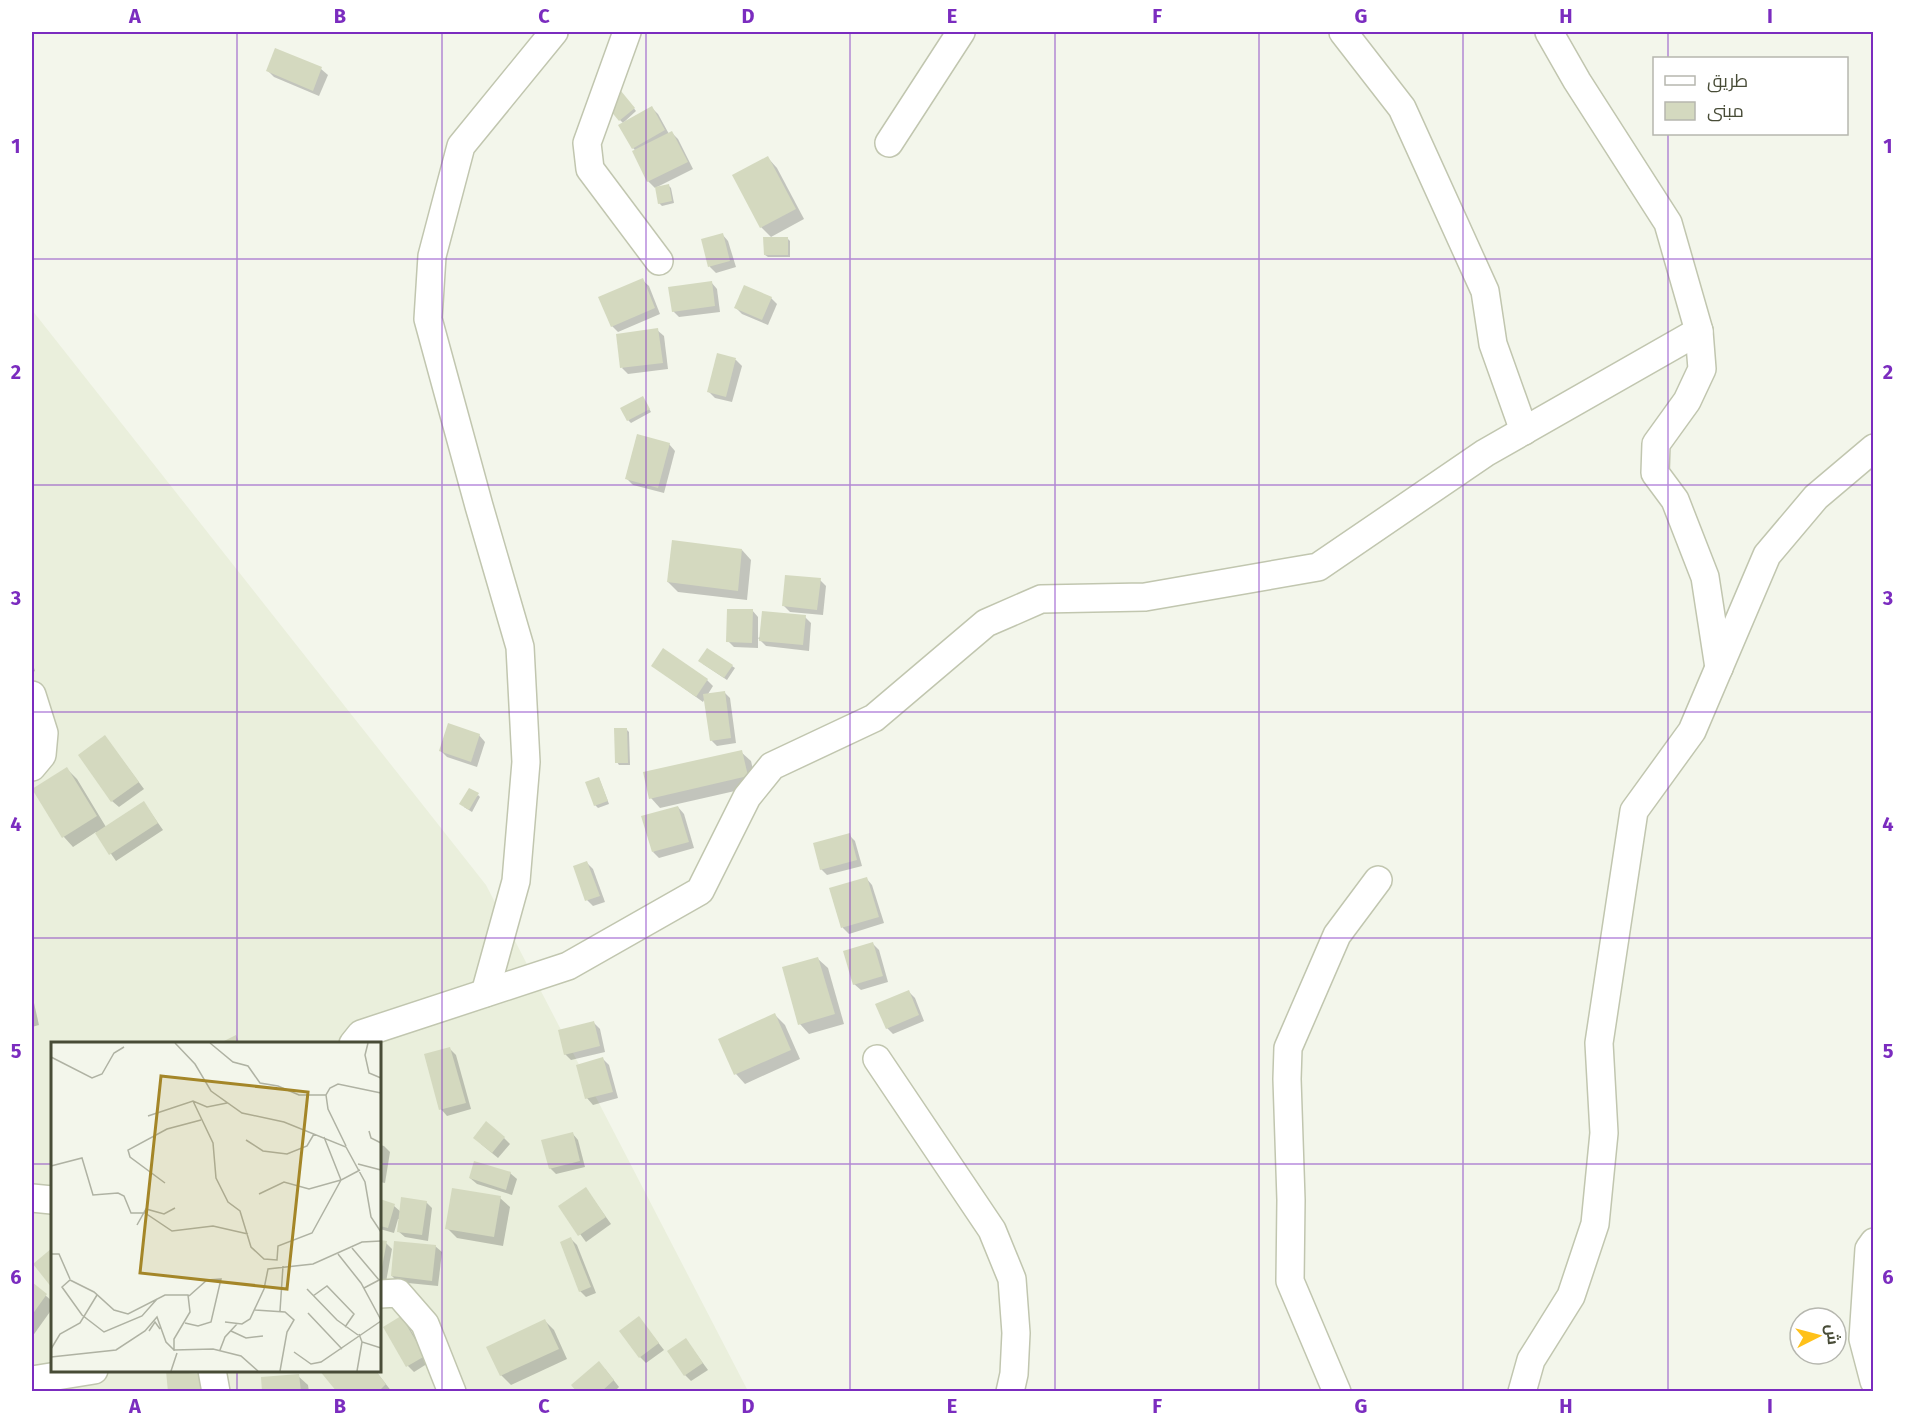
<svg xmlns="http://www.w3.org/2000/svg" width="1905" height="1423" font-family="'Fira Sans',Cairo,sans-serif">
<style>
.residential{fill:#eaefdc;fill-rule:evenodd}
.shadow{fill:#0003}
.building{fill:#d4d9bf}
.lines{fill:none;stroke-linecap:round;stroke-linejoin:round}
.minor-casing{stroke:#c1c6af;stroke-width:30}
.minor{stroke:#fff;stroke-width:27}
.grid{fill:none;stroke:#7b2cbf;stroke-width:1.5;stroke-opacity:0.55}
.inset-road{fill:none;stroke:#afb2a3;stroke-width:1.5}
.view{fill:#a48628;fill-opacity:0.15;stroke:#a48628;stroke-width:3}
.inset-edge{fill:none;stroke:#484c37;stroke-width:3}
.neatline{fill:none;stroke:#7b2cbf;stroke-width:2}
.grid-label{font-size:20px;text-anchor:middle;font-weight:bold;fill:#7b2cbf}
</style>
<rect width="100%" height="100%" fill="#f3f6eb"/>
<path class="residential" d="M32 310 486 885 748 1391H32ZM52 1044H380V1370H52Z"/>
<g class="shadow">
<polygon points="321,69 328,75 319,96 274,77 268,71"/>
<polygon points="623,95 636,111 623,123 620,120"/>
<polygon points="652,108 658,114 669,134 672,133 678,139 693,169 655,188 648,181 634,152 636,151 633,148"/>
<polygon points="768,158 777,168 804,219 771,237 761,227"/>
<polygon points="668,185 671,188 674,203 662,206 659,203"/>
<polygon points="722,234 728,241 736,267 716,273 710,267 702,240"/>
<polygon points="787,238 790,241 790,257 768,257 765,255"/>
<polygon points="642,280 649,286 660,314 618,332 612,326"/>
<polygon points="711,282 717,289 720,312 679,317 673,311"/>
<polygon points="771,298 777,304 768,325 742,314 736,308"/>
<polygon points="657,330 664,336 668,369 628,374 622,368"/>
<polygon points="718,355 736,360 742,366 732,402 715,398 709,392"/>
<polygon points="643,398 651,412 631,423 628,420"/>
<polygon points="669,444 675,451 664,493 633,485 627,479"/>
<polygon points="742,550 751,560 747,600 678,592 668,582"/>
<polygon points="820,580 826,586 823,615 790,612 784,606"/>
<polygon points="752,610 758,617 758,638 805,617 811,623 809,651 766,646 758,638 758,648 734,647 728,641"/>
<polygon points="32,662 35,671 32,673"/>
<polygon points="703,664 732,666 735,668 727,680"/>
<polygon points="653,666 707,680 713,686 708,694 724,692 730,698 736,743 717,746 711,740 705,698 703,702"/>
<polygon points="626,729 629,732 630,765 619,765 617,762"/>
<polygon points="479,735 485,742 477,767 447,757 440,750"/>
<polygon points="105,737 144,789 119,807 112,801"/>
<polygon points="741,752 751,761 757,786 660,808 651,798"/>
<polygon points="67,769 77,779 106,827 144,803 163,830 116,861 96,832 73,847 64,837 34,789"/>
<polygon points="599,778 609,804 598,808 595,805"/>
<polygon points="478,795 480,797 472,812 464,807"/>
<polygon points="678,807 684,814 694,848 659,858 653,852"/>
<polygon points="849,835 855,841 862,866 827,875 821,869"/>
<polygon points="587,863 593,869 605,902 593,906 587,900"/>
<polygon points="866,878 872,885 884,923 849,934 843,928 831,889"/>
<polygon points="873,944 879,950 888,982 861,990 854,984"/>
<polygon points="818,959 828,968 844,1024 809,1034 800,1024"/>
<polygon points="908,991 915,998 924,1021 893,1034 887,1028"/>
<polygon points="32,994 39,1025 32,1027"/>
<polygon points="775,1015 785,1025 800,1059 745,1084 736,1074 720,1040"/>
<polygon points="593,1022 600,1029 605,1052 571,1060 565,1054"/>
<polygon points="450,1049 456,1055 471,1109 447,1116 441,1109"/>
<polygon points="603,1059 609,1065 618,1098 593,1105 587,1098"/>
<polygon points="572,1133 578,1140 585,1167 556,1174 550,1168"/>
<polygon points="504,1138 510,1144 498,1158 481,1144"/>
<polygon points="380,1145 384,1146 390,1152 385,1183 380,1182"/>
<polygon points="510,1173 517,1179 512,1195 477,1184 470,1178"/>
<polygon points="586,1189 611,1224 586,1242 560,1207"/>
<polygon points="500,1198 510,1207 503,1246 457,1238 447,1228"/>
<polygon points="380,1201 394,1206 401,1212 426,1202 432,1208 428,1241 405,1237 398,1231 400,1219 398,1219 394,1233 380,1229"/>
<polygon points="571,1239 577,1245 596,1293 586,1297 580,1291"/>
<polygon points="380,1241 386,1243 392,1249 386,1282 380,1281"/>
<polygon points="435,1246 442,1252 438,1286 398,1282 392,1276"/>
<polygon points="32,1284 52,1301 52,1309 32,1337"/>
<polygon points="401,1318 407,1324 430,1362 414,1372 408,1366"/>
<polygon points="639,1318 664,1350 646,1363 640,1357"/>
<polygon points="545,1321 554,1330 567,1359 511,1385 501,1375"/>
<polygon points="686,1340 708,1370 691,1381 685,1375"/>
<polygon points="605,1369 619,1387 614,1392 579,1392"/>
<polygon points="375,1370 392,1392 339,1392"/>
<polygon points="298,1376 308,1385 309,1392 264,1392"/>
</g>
<g class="building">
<polygon points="275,48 322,67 313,91 266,71"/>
<polygon points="621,91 635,108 619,121 605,104"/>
<polygon points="652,106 665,130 632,149 618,125"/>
<polygon points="672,131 688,162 647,182 632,151"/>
<polygon points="768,156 796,209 760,228 732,175"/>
<polygon points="669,184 672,201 658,204 655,187"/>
<polygon points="723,233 730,261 708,267 701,239"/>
<polygon points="763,237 788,237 788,255 764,255"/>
<polygon points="643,278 655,308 611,327 598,297"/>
<polygon points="712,281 715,306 672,312 668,287"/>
<polygon points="744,285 772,297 762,320 734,308"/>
<polygon points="658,328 663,363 620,368 616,334"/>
<polygon points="717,353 736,358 726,397 707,392"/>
<polygon points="643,396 650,409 627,421 620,408"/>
<polygon points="637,434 670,443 658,488 625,479"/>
<polygon points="672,540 742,549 738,591 667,582"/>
<polygon points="785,575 821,578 817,610 782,606"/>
<polygon points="727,609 753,609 752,643 726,642"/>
<polygon points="762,611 806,615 803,645 759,641"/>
<polygon points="663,648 708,679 696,697 651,666"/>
<polygon points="707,648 733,665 724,678 698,661"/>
<polygon points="725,691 731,738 710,741 703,694"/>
<polygon points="448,723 480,734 471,762 439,751"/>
<polygon points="614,728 627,728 628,763 615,763"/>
<polygon points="105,735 139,782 111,802 78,755"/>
<polygon points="742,750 748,776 649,799 643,772"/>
<polygon points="67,767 97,816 62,838 32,789"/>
<polygon points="599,777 608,801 594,806 585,782"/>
<polygon points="469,788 479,793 469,810 459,804"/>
<polygon points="144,801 158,823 109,855 95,833"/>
<polygon points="678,806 689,842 652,852 641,816"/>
<polygon points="850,833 857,860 820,870 813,843"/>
<polygon points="587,861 600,896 585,901 573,866"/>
<polygon points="867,877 879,917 841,928 829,888"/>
<polygon points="873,942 883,976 853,985 843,951"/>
<polygon points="818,957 835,1014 798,1025 782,967"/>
<polygon points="909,990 919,1015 886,1029 875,1004"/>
<polygon points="775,1013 791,1050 734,1075 718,1039"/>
<polygon points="594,1021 600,1046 564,1055 558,1030"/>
<polygon points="236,1035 240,1044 218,1044"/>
<polygon points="450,1047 466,1103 439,1110 424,1054"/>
<polygon points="603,1057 613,1092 585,1099 576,1065"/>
<polygon points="486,1121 505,1137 492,1153 473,1138"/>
<polygon points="573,1132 580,1161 549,1169 541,1140"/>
<polygon points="474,1161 511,1172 506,1190 469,1178"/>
<polygon points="586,1187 606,1217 578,1236 558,1206"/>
<polygon points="452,1188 501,1196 494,1237 445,1229"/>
<polygon points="401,1197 427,1201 422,1235 397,1232"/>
<polygon points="380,1199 395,1204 388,1228 380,1226"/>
<polygon points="571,1237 591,1287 579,1292 560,1242"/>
<polygon points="380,1240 387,1241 381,1272 380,1272"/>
<polygon points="394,1241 436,1245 432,1281 391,1276"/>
<polygon points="52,1248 52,1288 33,1264"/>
<polygon points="32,1282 47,1294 32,1315"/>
<polygon points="401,1316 425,1356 406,1367 383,1327"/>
<polygon points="639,1316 659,1343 639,1358 619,1331"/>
<polygon points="545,1319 559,1349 500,1376 486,1347"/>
<polygon points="686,1338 703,1363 684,1376 667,1351"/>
<polygon points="599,1361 614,1380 601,1392 577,1392 571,1385"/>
<polygon points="319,1370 375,1370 386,1384 378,1392 337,1392"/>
<polygon points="166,1371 209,1375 211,1392 168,1392"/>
<polygon points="299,1374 301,1392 262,1392 261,1377"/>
</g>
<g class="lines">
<g class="minor-casing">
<g id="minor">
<polyline points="627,32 587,143 590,169 659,261"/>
<polyline points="1343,32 1402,108 1485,291 1493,344 1524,431"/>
<polyline points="1549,32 1577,81 1668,223 1699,331 1702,369 1687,401 1656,444 1655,473 1675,500 1705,577 1719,668"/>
<polyline points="889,143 961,32"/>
<polyline points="32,695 44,733 42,755 32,767"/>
<polyline points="485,993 516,881 526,762 520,647 479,506 428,319 432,256 461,146 554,32"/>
<polyline points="353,1044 361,1034 568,966 700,891 747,797 772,766 874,718 986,623 1041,599 1145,597 1318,567 1485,453 1699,331"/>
<polyline points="877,1059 992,1230 1012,1279 1016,1333 1014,1374 1010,1392"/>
<polyline points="32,1198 52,1200"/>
<polyline points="1874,1242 1869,1249 1863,1339 1874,1381"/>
<polyline points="380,1294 398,1293 425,1324 452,1392"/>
<polyline points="212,1370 216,1392"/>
<polyline points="32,1380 94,1370"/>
<polyline points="1337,1392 1290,1281 1291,1200 1287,1079 1288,1048 1337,935 1378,880"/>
<polyline points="1522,1392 1531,1360 1571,1296 1595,1224 1604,1133 1599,1043 1634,811 1692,731 1767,555 1816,497 1874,448"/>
</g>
</g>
<use href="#minor" class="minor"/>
</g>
<path class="grid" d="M237 32V1044M442 32V1392M646 32V1392M850 32V1392M1055 32V1392M1259 32V1392M1463 32V1392M1668 32V58M1668 134V1392M32 259H1874M32 485H1874M32 712H1874M32 938H1874M32 1164H52M380 1164H1874M237 1370V1392"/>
<g transform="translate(51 1042)">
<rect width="330" height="330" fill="#f3f6eb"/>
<path class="inset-road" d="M124 1 144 22 160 49 191 71 233 80 295 105 314 140 320 175 330 190M159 1 182 20 197 24 209 41 227 44 248 53H275M317 1 314 13 318 31 330 36M0 15 41 36 51 32 63 11 73 5M142 59 162 101 165 136 177 160 189 169 200 205 213 217 226 218 227 204 261 191 290 138 309 128M97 74 142 59 156 65 176 61M318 89 320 96 330 101M195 98 212 109 236 112 256 104 263 92M295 104 277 67 275 53 279 46 287 42 330 51M307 122 330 128M0 124 31 116 42 153 67 151 73 154 80 171H94L121 189 162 184 197 192M114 141 79 115 77 108 116 87 150 78M208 152 233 140 258 147 290 138 273 95M86 183 95 167 113 172 124 166M301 206 328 238M0 212H8L19 237M287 212 310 241 330 278M313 246 330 237M256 247 286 278 307 293M262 254 276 244 303 272 294 285M106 257 91 274 53 290 31 273 11 245 19 238 43 250 63 268 77 272 114 253H137L139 270 123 297V309M204 268 234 270 243 278 236 290 229 329M229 269 232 224M257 271 291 307M174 280 191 282 199 277 213 247 217 227 262 222 311 200 330 199M134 281 147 284 160 280 170 237 156 238 138 254M98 289 104 280 109 287M180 289 195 296 212 294M308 292 311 300 330 306M0 307 9 292 29 281 46 253M169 308 174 295 186 282M243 310 260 322 270 320 330 279M0 315 65 308 94 289 106 275 115 300 123 308 162 307 190 314 207 329M120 329 126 311M306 329 311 300"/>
<path class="view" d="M110 34 257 50 236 247 89 231Z"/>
<rect width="330" height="330" class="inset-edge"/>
</g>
<rect width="1905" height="1423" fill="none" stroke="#ffffff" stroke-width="66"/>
<rect x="1653" y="57" width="195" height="78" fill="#ffffff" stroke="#b6b7af" stroke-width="1.5"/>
<rect x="1665" y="76" width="30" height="9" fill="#ffffff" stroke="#b6b7af" stroke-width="1.5"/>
<text x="1707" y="87" font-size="18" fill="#484c37">طريق</text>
<rect x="1665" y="102" width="30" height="18" fill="#d4d9bf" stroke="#b6b7af" stroke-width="1.5"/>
<text x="1707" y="117" font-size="18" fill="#484c37">مبنى</text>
<g transform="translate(1818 1336) rotate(84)"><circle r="28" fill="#ffffff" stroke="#b6b7af" stroke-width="1.5"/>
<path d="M0-4.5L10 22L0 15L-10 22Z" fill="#ffc119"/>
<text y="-9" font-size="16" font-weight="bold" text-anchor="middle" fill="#484c37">ش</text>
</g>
<rect x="33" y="33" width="1839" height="1357" class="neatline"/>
<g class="grid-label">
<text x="135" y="23">A</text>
<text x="340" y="23">B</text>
<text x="544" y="23">C</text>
<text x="748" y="23">D</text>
<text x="952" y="23">E</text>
<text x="1157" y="23">F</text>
<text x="1361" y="23">G</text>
<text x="1566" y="23">H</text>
<text x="1770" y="23">I</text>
<text x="16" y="153">1</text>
<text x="1888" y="153">1</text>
<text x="16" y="379">2</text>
<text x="1888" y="379">2</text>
<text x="16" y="605">3</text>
<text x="1888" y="605">3</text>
<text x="16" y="831">4</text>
<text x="1888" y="831">4</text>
<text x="16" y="1058">5</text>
<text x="1888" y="1058">5</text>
<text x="16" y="1284">6</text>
<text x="1888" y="1284">6</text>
<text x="135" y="1413">A</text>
<text x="340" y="1413">B</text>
<text x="544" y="1413">C</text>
<text x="748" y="1413">D</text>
<text x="952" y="1413">E</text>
<text x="1157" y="1413">F</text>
<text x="1361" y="1413">G</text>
<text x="1566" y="1413">H</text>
<text x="1770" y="1413">I</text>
</g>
</svg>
